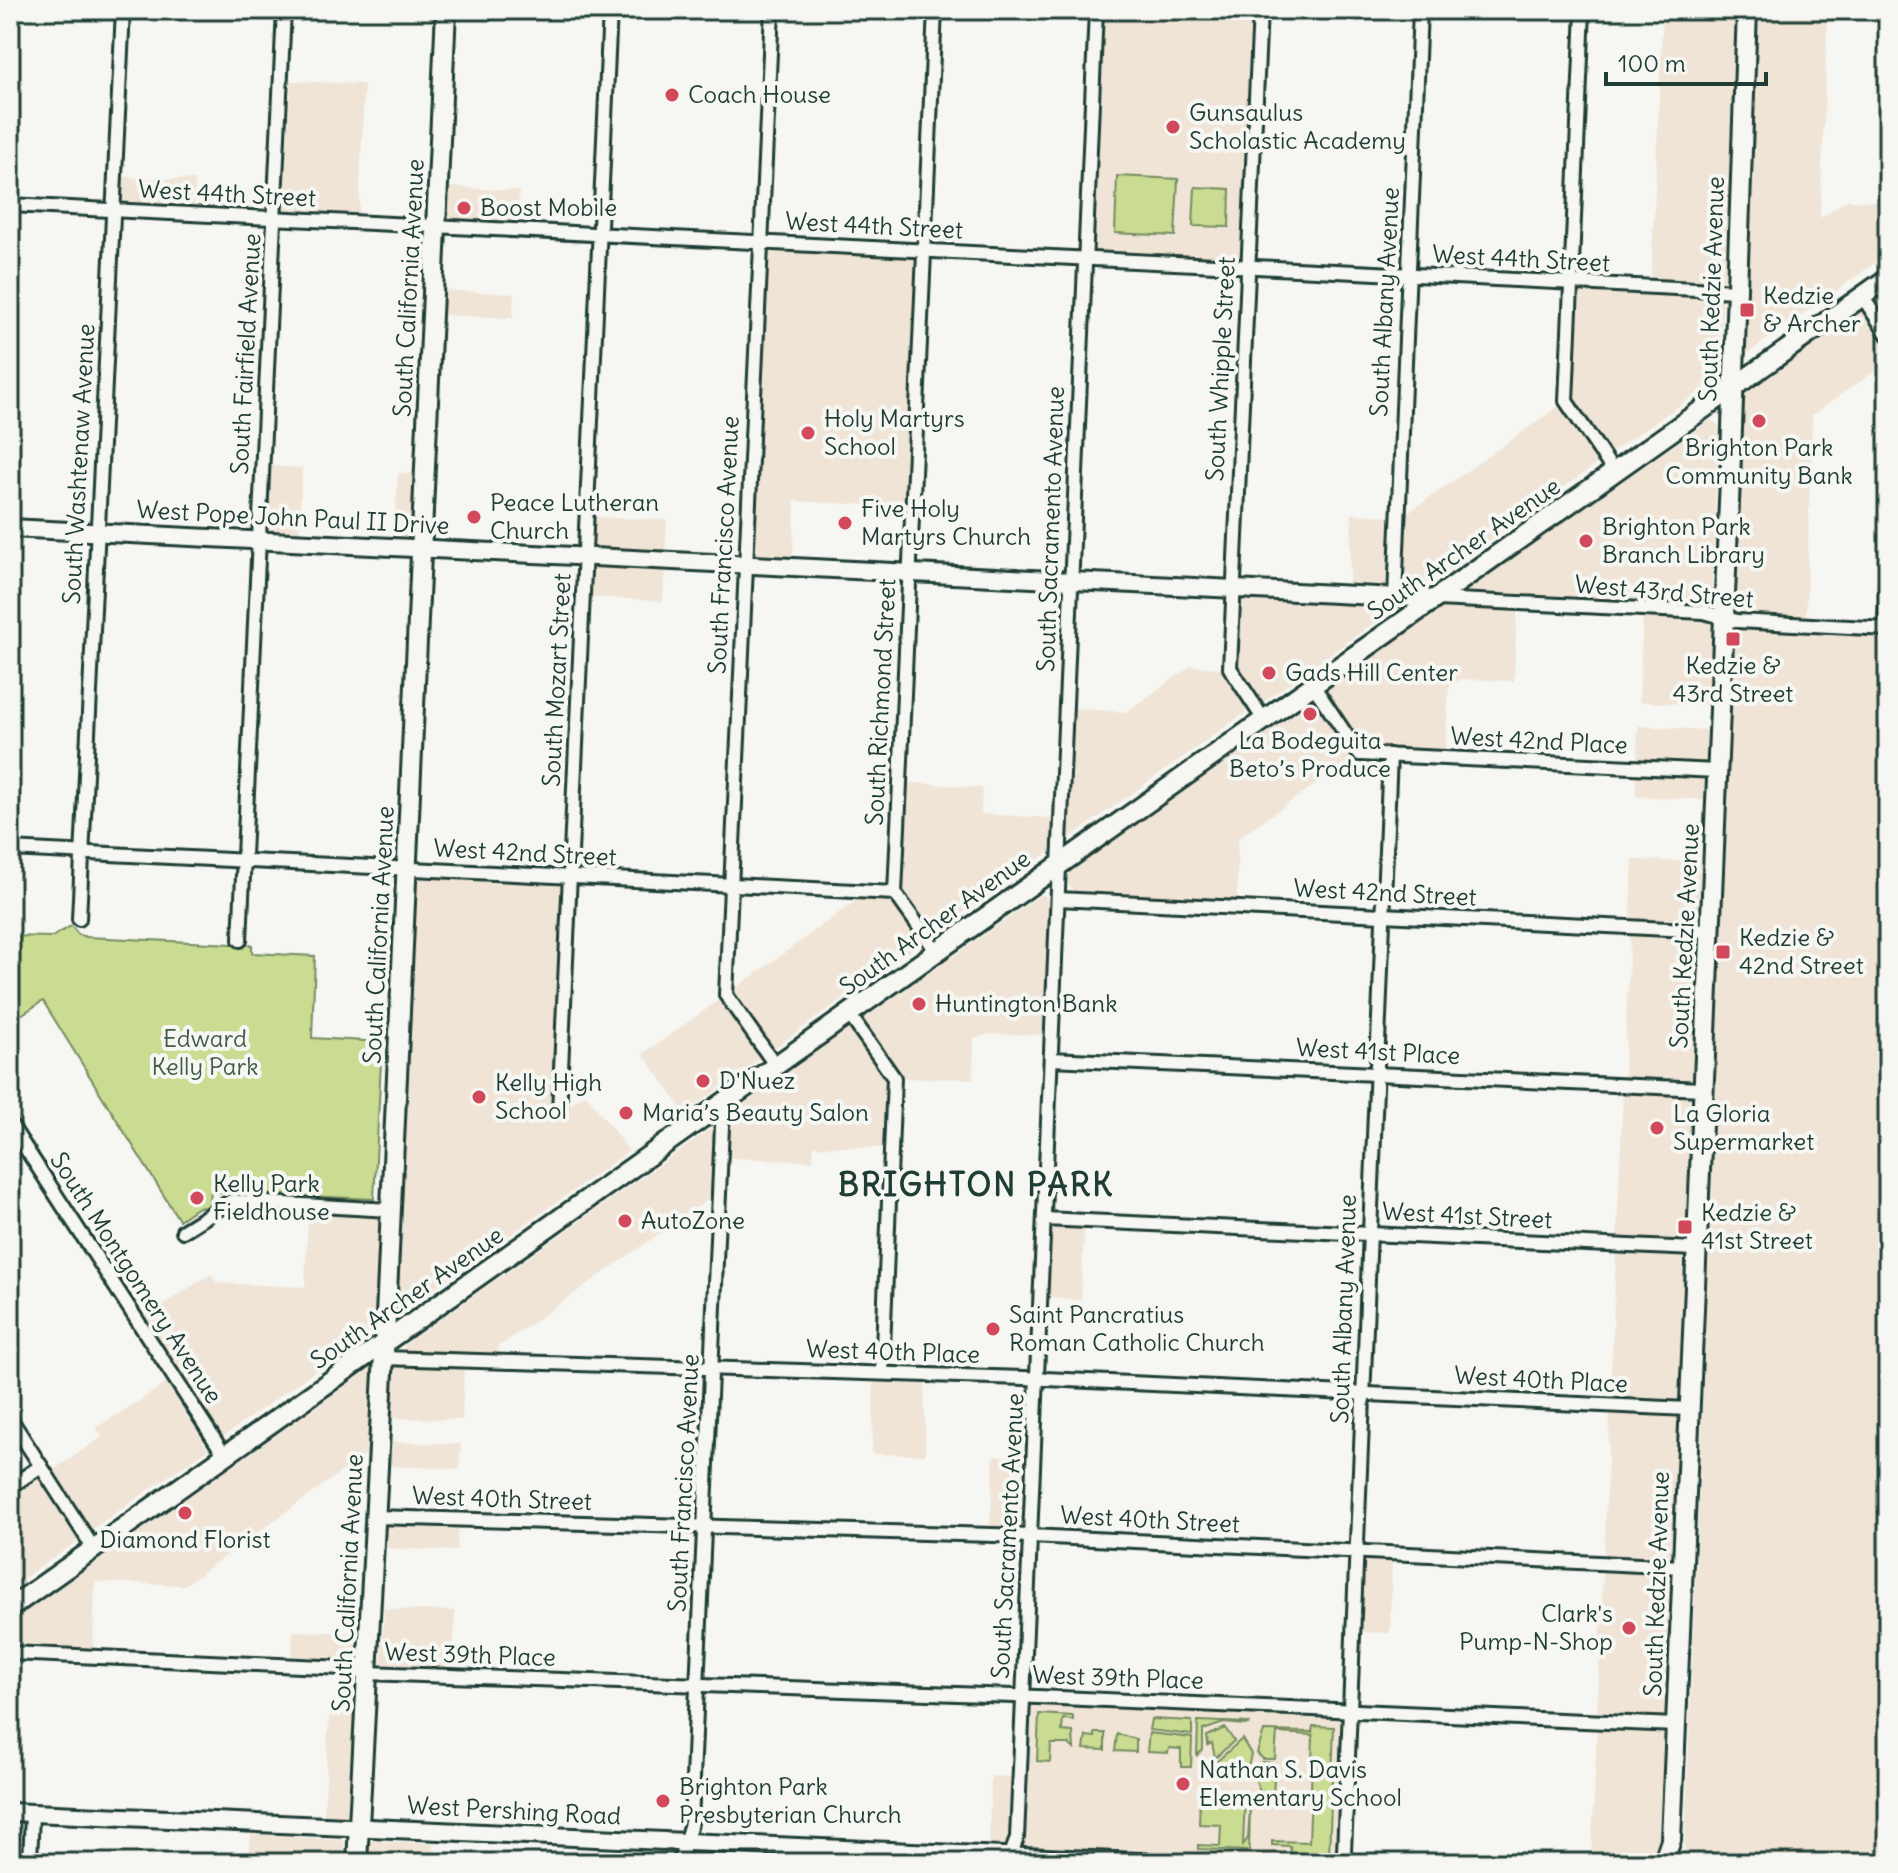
<svg xmlns="http://www.w3.org/2000/svg" width="1898" height="1873" font-family="Delius,sans-serif">
<style>
.built{fill:#f0e4d6}
.green{fill:#cadc91;stroke:#748c62;stroke-width:2}
.lines{fill:none;stroke-linecap:round;stroke-linejoin:round}
.minor-casing{stroke:#1f3d34;stroke-width:18}
.tertiary-casing{stroke:#1f3d34;stroke-width:22}
.secondary-casing{stroke:#1f3d34;stroke-width:24}
.minor{stroke:#f6f6f2;stroke-width:12}
.tertiary{stroke:#f6f6f2;stroke-width:16}
.secondary{stroke:#f6f6f2;stroke-width:18}
.poi-dot{fill:#d1495b;stroke:#f6f6f2;stroke-width:3}
.labels{text-anchor:middle;stroke-width:8;stroke-linejoin:round;paint-order:stroke}
.poi-label{font-size:24px;fill:#1f3d34;stroke:#f6f6f2;text-anchor:start}
.street-label{font-size:24px;fill:#1f3d34;stroke:#f6f6f2}
.park-label{font-size:24px;fill:#415d47;stroke:#f6f6f2}
.district-label{font-size:32px;font-weight:bold;letter-spacing:2px;fill:#1f3d34;stroke:#f6f6f2}
</style>
<rect width="100%" height="100%" fill="#f6f6f2"/>
<filter id="ink" filterUnits="userSpaceOnUse"><feTurbulence type="fractalNoise" baseFrequency=".0125" numOctaves="2"/><feDisplacementMap in="SourceGraphic" scale="16" xChannelSelector="R" yChannelSelector="G"/><feConvolveMatrix kernelMatrix="1 2 1 2 8 2 1 2 1" color-interpolation-filters="sRGB"/></filter>
<g filter="url(#ink)">
<g class="built">
<polygon points="1105,10 1251,10 1240,258 1094,252"/>
<polygon points="1663,10 1737,10 1725,283 1651,278"/>
<polygon points="1759,10 1828,10 1820,218 1847,200 1888,202 1888,254 1745,355"/>
<polygon points="291,81 364,84 359,217 283,213"/>
<polygon points="123,177 195,180 194,209 121,205"/>
<polygon points="449,187 519,191 518,223 447,219"/>
<polygon points="769,249 915,258 905,507 795,501 793,558 755,557"/>
<polygon points="443,290 514,294 513,318 442,315"/>
<polygon points="1577,290 1723,296 1718,379 1610,453 1572,396"/>
<polygon points="1862,310 1888,349 1888,362 1812,415 1806,617 1734,614 1744,402 1747,393"/>
<polygon points="1559,406 1598,463 1423,588 1401,587 1403,516"/>
<polygon points="1711,420 1719,426 1711,605 1464,591"/>
<polygon points="271,466 302,468 299,535 267,533"/>
<polygon points="398,473 415,474 411,539 394,539"/>
<polygon points="1352,514 1390,516 1386,589 1349,587"/>
<polygon points="594,517 667,520 665,552 592,549"/>
<polygon points="591,564 665,568 663,601 590,597"/>
<polygon points="1240,597 1402,603 1263,702 1236,668"/>
<polygon points="1446,605 1517,611 1514,681 1461,679 1449,686 1445,750 1365,748 1326,690"/>
<polygon points="1643,617 1712,620 1709,705 1639,702"/>
<polygon points="1734,627 1888,636 1888,1863 1684,1863"/>
<polygon points="1191,666 1222,668 1249,710 1068,839 1073,708 1126,712"/>
<polygon points="1314,700 1355,757 1238,838 1237,901 1077,893 1071,888 1068,884 1069,872"/>
<polygon points="1638,726 1707,730 1706,764 1637,760"/>
<polygon points="1636,775 1706,778 1705,800 1636,796"/>
<polygon points="905,782 982,788 981,814 1054,818 1053,849 932,935 900,889"/>
<polygon points="1633,860 1702,862 1699,923 1630,920"/>
<polygon points="417,876 562,882 551,1118 586,1094 629,1151 396,1315"/>
<polygon points="1042,894 1051,901 1045,1035 989,1034 974,1039 973,1079 904,1078 863,1019"/>
<polygon points="861,897 890,899 920,943 773,1049 732,991"/>
<polygon points="1630,933 1700,937 1694,1082 1624,1078"/>
<polygon points="719,1000 761,1058 685,1113 643,1054"/>
<polygon points="849,1028 888,1082 884,1148 814,1146 813,1161 727,1158 729,1115"/>
<polygon points="1623,1094 1693,1096 1687,1241 1617,1238"/>
<polygon points="715,1126 713,1196 498,1347 498,1355 403,1352 404,1345"/>
<polygon points="308,1214 380,1216 376,1327 220,1439 143,1317 211,1274 217,1283 305,1287"/>
<polygon points="1052,1227 1084,1229 1081,1300 1049,1298"/>
<polygon points="1616,1254 1686,1257 1679,1400 1610,1397"/>
<polygon points="374,1366 369,1452 185,1585 95,1582 93,1649 10,1646 10,1623"/>
<polygon points="394,1366 464,1368 462,1420 393,1418"/>
<polygon points="874,1382 925,1383 925,1455 872,1454"/>
<polygon points="167,1383 208,1449 91,1530 53,1470 102,1437 96,1428"/>
<polygon points="1610,1411 1679,1415 1673,1559 1604,1556"/>
<polygon points="391,1442 461,1444 460,1469 390,1466"/>
<polygon points="994,1456 1026,1457 1025,1530 990,1529"/>
<polygon points="38,1478 79,1540 14,1585 10,1580 10,1498"/>
<polygon points="387,1526 458,1529 457,1551 386,1548"/>
<polygon points="1364,1560 1392,1562 1390,1633 1361,1632"/>
<polygon points="1603,1571 1674,1574 1667,1719 1597,1716"/>
<polygon points="384,1609 455,1611 453,1670 381,1667"/>
<polygon points="293,1631 361,1633 359,1661 292,1658"/>
<polygon points="344,1675 360,1676 352,1817 324,1816 329,1716 341,1717"/>
<polygon points="1030,1704 1343,1718 1336,1862 1024,1848"/>
<polygon points="1597,1730 1666,1733 1662,1833 1654,1863 1591,1863"/>
<polygon points="991,1776 1013,1777 1010,1848 989,1846"/>
<polygon points="251,1834 344,1840 343,1863 249,1863"/>
<polygon points="368,1841 434,1843 433,1863 367,1863"/>
</g>
<g class="green">
<polygon points="1117,176 1178,179 1175,236 1115,233"/>
<polygon points="1195,187 1230,189 1229,227 1193,226"/>
<polygon points="71,926 79,935 87,937 252,945 252,953 315,956 312,1038 382,1042 374,1199 211,1192 209,1208 198,1207 179,1220 43,1001 10,1022 10,936 52,937"/>
<polygon points="1039,1714 1073,1716 1073,1720 1063,1719 1062,1731 1073,1732 1074,1749 1069,1744 1051,1744 1050,1762 1037,1761"/>
<polygon points="1151,1719 1192,1721 1192,1735 1149,1730"/>
<polygon points="1198,1721 1250,1723 1245,1725 1224,1723 1203,1730 1203,1750 1197,1755"/>
<polygon points="1313,1726 1334,1727 1329,1855 1291,1853 1290,1846 1272,1845 1272,1841 1309,1842 1313,1735 1277,1733 1275,1759 1263,1759 1257,1753 1264,1731 1312,1732"/>
<polygon points="1225,1728 1234,1741 1215,1758 1212,1743 1208,1745 1207,1736"/>
<polygon points="1095,1733 1105,1733 1105,1750 1084,1749 1086,1736 1095,1737"/>
<polygon points="1149,1733 1192,1738 1191,1767 1181,1767 1181,1749 1169,1748 1168,1753 1147,1752"/>
<polygon points="1117,1734 1136,1739 1136,1752 1115,1751"/>
<polygon points="1242,1739 1251,1754 1247,1772 1207,1770"/>
<polygon points="1262,1762 1275,1763 1273,1796 1261,1795 1254,1774 1255,1765"/>
<polygon points="1200,1793 1245,1795 1243,1845 1248,1838 1250,1805 1249,1851 1198,1849 1198,1845 1220,1846 1221,1825 1199,1824"/>
</g>
<g class="lines">
<g class="minor-casing">
<g id="minor">
<polyline points="772,10 726,995 776,1066"/>
<polyline points="935,10 895,893 937,952"/>
<polyline points="1260,10 1230,668 1264,720"/>
<polyline points="1583,10 1566,401 1614,472"/>
<polyline points="10,205 1736,291"/>
<polyline points="1862,296 1888,335"/>
<polyline points="1395,597 1420,10"/>
<polyline points="1437,599 1704,612 1737,621 1888,629"/>
<polyline points="1885,629 1888,555"/>
<polyline points="1313,685 1359,754 1717,771"/>
<polyline points="10,849 895,893"/>
<polyline points="1058,899 1709,931"/>
<polyline points="79,919 123,10"/>
<polyline points="240,940 284,10"/>
<polyline points="849,1014 894,1078 882,1373"/>
<polyline points="1051,1059 1702,1089"/>
<polyline points="559,1112 610,10"/>
<polyline points="10,1124 225,1456"/>
<polyline points="1044,1219 1695,1249"/>
<polyline points="183,1231 231,1201 390,1210"/>
<polyline points="383,1358 1024,1378 1688,1409"/>
<polyline points="10,1418 94,1549"/>
<polyline points="10,1487 41,1466"/>
<polyline points="375,1517 1030,1536 1682,1567"/>
<polyline points="10,1653 367,1669"/>
<polyline points="367,1673 1038,1697 1676,1725"/>
<polyline points="30,1863 32,1813"/>
<polyline points="679,1863 691,1823 723,1104"/>
<polyline points="1008,1863 1017,1838 1096,10"/>
<polyline points="1338,1863 1344,1852 1390,755"/>
</g>
</g>
<g class="tertiary-casing">
<g id="tertiary">
<polyline points="10,528 1436,599"/>
<polyline points="10,1812 1161,1863"/>
</g>
</g>
<g class="secondary-casing">
<g id="secondary">
<polyline points="10,1608 1888,278"/>
<polyline points="357,1863 386,1316 446,10"/>
<polyline points="1663,1863 1671,1840 1731,456 1747,10"/>
</g>
</g>
<use href="#minor" class="minor"/>
<use href="#tertiary" class="tertiary"/>
<use href="#secondary" class="secondary"/>
</g>
</g>
<g class="poi-dot">
<circle cx="672" cy="95" r="8"/>
<circle cx="1173" cy="127" r="8"/>
<circle cx="464" cy="208" r="8"/>
<rect x="1739" y="302" width="16" height="16" rx="4"/>
<circle cx="1759" cy="421" r="8"/>
<circle cx="808" cy="433" r="8"/>
<circle cx="474" cy="517" r="8"/>
<circle cx="845" cy="523" r="8"/>
<circle cx="1586" cy="541" r="8"/>
<rect x="1725" y="631" width="16" height="16" rx="4"/>
<circle cx="1269" cy="673" r="8"/>
<circle cx="1310" cy="714" r="8"/>
<rect x="1715" y="944" width="16" height="16" rx="4"/>
<circle cx="919" cy="1004" r="8"/>
<circle cx="703" cy="1081" r="8"/>
<circle cx="479" cy="1097" r="8"/>
<circle cx="626" cy="1113" r="8"/>
<circle cx="1657" cy="1128" r="8"/>
<circle cx="197" cy="1198" r="8"/>
<circle cx="625" cy="1221" r="8"/>
<rect x="1677" y="1219" width="16" height="16" rx="4"/>
<circle cx="993" cy="1329" r="8"/>
<circle cx="185" cy="1513" r="8"/>
<circle cx="1629" cy="1628" r="8"/>
<circle cx="1183" cy="1784" r="8"/>
<circle cx="663" cy="1801" r="8"/>
</g>
<g class="labels">
<g class="poi-label">
<text x="688" y="103">Coach House</text>
<text x="1189" y="121">Gunsaulus<tspan x="1189" dy="28">Scholastic Academy</tspan></text>
<text x="480" y="216">Boost Mobile</text>
<text x="1763" y="304">Kedzie<tspan x="1763" dy="28">&amp; Archer</tspan></text>
<text x="824" y="427">Holy Martyrs<tspan x="824" dy="28">School</tspan></text>
<text x="1759" y="456" text-anchor="middle">Brighton Park<tspan x="1759" dy="28">Community Bank</tspan></text>
<text x="490" y="511">Peace Lutheran<tspan x="490" dy="28">Church</tspan></text>
<text x="861" y="517">Five Holy<tspan x="861" dy="28">Martyrs Church</tspan></text>
<text x="1602" y="535">Brighton Park<tspan x="1602" dy="28">Branch Library</tspan></text>
<text x="1733" y="674" text-anchor="middle">Kedzie &amp;<tspan x="1733" dy="28">43rd Street</tspan></text>
<text x="1285" y="681">Gads Hill Center</text>
<text x="1310" y="749" text-anchor="middle">La Bodeguita<tspan x="1310" dy="28">Beto’s Produce</tspan></text>
<text x="1739" y="946">Kedzie &amp;<tspan x="1739" dy="28">42nd Street</tspan></text>
<text x="935" y="1012">Huntington Bank</text>
<text x="719" y="1089">D'Nuez</text>
<text x="495" y="1091">Kelly High<tspan x="495" dy="28">School</tspan></text>
<text x="642" y="1121">Maria’s Beauty Salon</text>
<text x="1673" y="1122">La Gloria<tspan x="1673" dy="28">Supermarket</tspan></text>
<text x="213" y="1192">Kelly Park<tspan x="213" dy="28">Fieldhouse</tspan></text>
<text x="1701" y="1221">Kedzie &amp;<tspan x="1701" dy="28">41st Street</tspan></text>
<text x="641" y="1229">AutoZone</text>
<text x="1009" y="1323">Saint Pancratius<tspan x="1009" dy="28">Roman Catholic Church</tspan></text>
<text x="185" y="1548" text-anchor="middle">Diamond Florist</text>
<text x="1613" y="1622" text-anchor="end">Clark's<tspan x="1613" dy="28">Pump-N-Shop</tspan></text>
<text x="1199" y="1778">Nathan S. Davis<tspan x="1199" dy="28">Elementary School</tspan></text>
<text x="679" y="1795">Brighton Park<tspan x="679" dy="28">Presbyterian Church</tspan></text>
</g>
<g class="street-label">
<text transform="translate(227 194) rotate(3)" y="8">West 44th Street</text>
<text transform="translate(874 226) rotate(3)" y="8">West 44th Street</text>
<text transform="translate(1521 259) rotate(3)" y="8">West 44th Street</text>
<text transform="translate(409 288) rotate(-87)" y="8">South California Avenue</text>
<text transform="translate(1712 289) rotate(-88)" y="8">South Kedzie Avenue</text>
<text transform="translate(1385 302) rotate(-87)" y="8">South Albany Avenue</text>
<text transform="translate(246 354) rotate(-87)" y="8">South Fairfield Avenue</text>
<text transform="translate(1221 369) rotate(-87)" y="8">South Whipple Street</text>
<text transform="translate(79 464) rotate(-87)" y="8">South Washtenaw Avenue</text>
<text transform="translate(293 518) rotate(3)" y="8">West Pope John Paul II Drive</text>
<text transform="translate(1051 529) rotate(-88)" y="8">South Sacramento Avenue</text>
<text transform="translate(724 545) rotate(-87)" y="8">South Francisco Avenue</text>
<text transform="translate(1464 549) rotate(-35)" y="8">South Archer Avenue</text>
<text transform="translate(1664 592) rotate(5)" y="8">West 43rd Street</text>
<text transform="translate(557 680) rotate(-87)" y="8">South Mozart Street</text>
<text transform="translate(881 702) rotate(-87)" y="8">South Richmond Street</text>
<text transform="translate(1539 741) rotate(3)" y="8">West 42nd Place</text>
<text transform="translate(525 853) rotate(3)" y="8">West 42nd Street</text>
<text transform="translate(1385 893) rotate(3)" y="8">West 42nd Street</text>
<text transform="translate(935 923) rotate(-36)" y="8">South Archer Avenue</text>
<text transform="translate(379 935) rotate(-87)" y="8">South California Avenue</text>
<text transform="translate(1685 936) rotate(-87)" y="8">South Kedzie Avenue</text>
<text transform="translate(1378 1052) rotate(3)" y="8">West 41st Place</text>
<text transform="translate(1467 1216) rotate(3)" y="8">West 41st Street</text>
<text transform="translate(136 1278) rotate(57)" y="8">South Montgomery Avenue</text>
<text transform="translate(407 1298) rotate(-35)" y="8">South Archer Avenue</text>
<text transform="translate(1344 1309) rotate(-88)" y="8">South Albany Avenue</text>
<text transform="translate(893 1352) rotate(2)" y="8">West 40th Place</text>
<text transform="translate(1541 1380) rotate(3)" y="8">West 40th Place</text>
<text transform="translate(684 1483) rotate(-87)" y="8">South Francisco Avenue</text>
<text transform="translate(502 1499) rotate(2)" y="8">West 40th Street</text>
<text transform="translate(1150 1520) rotate(3)" y="8">West 40th Street</text>
<text transform="translate(1008 1536) rotate(-87)" y="8">South Sacramento Avenue</text>
<text transform="translate(348 1583) rotate(-87)" y="8">South California Avenue</text>
<text transform="translate(1657 1584) rotate(-88)" y="8">South Kedzie Avenue</text>
<text transform="translate(470 1655) rotate(2)" y="8">West 39th Place</text>
<text transform="translate(1118 1678) rotate(2)" y="8">West 39th Place</text>
<text transform="translate(514 1811) rotate(3)" y="8">West Pershing Road</text>
</g>
<g class="park-label">
<text x="205" y="1047">Edward<tspan x="205" dy="28">Kelly Park</tspan></text>
</g>
<g class="district-label">
<text x="976" y="1196">BRIGHTON PARK</text>
</g>
</g>
<rect width="1898" height="1873" fill="none" stroke="#f6f6f2" stroke-width="40"/>
<rect x="20" y="20" width="1858" height="1833" fill="none" stroke="#1f3d34" stroke-width="3" filter="url(#ink)"/>
<path d="M1606 72v12h160v-12" fill="none" stroke="#1f3d34" stroke-width="4"/>
<text x="1618" y="72" font-size="24" fill="#1f3d34" stroke="#f6f6f2" stroke-width="6" paint-order="stroke">100 m</text>
</svg>
